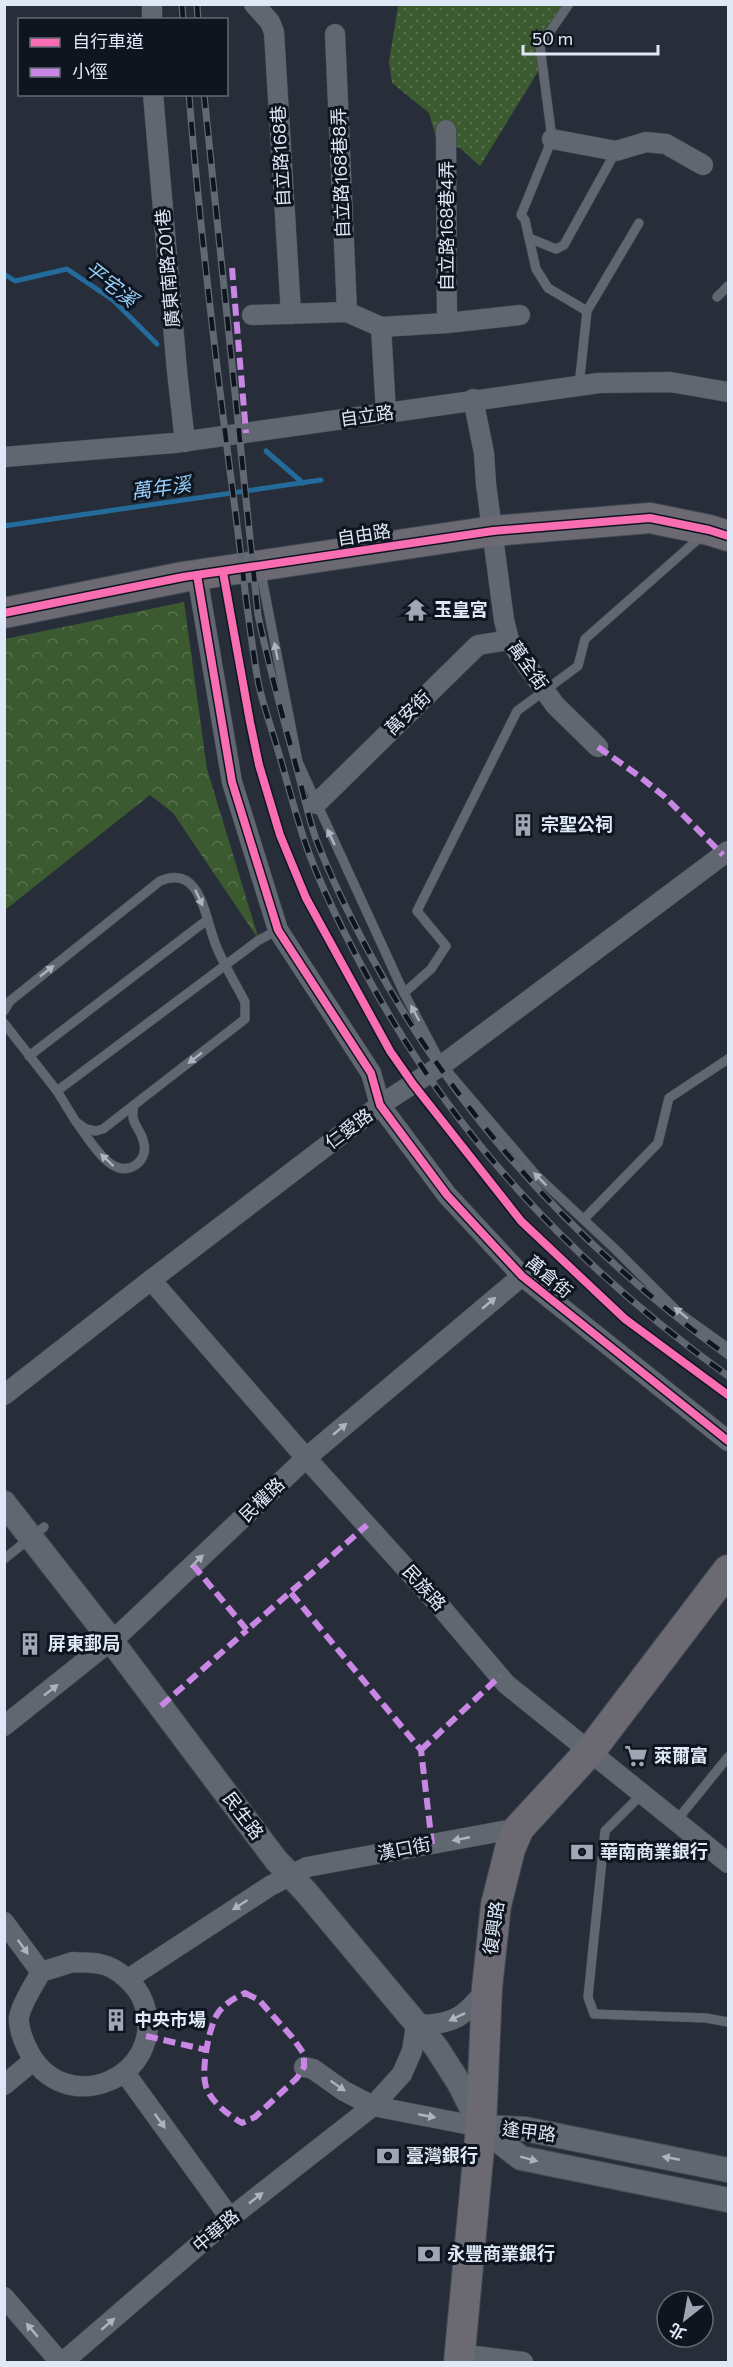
<svg xmlns="http://www.w3.org/2000/svg" width="733" height="2367" font-family="Commissioner,'Noto Sans TC',sans-serif">
<style>
.grass{fill:url(#grass-dots)}
.park{fill:url(#park-crowns)}
.lines{fill:none;stroke-linecap:round;stroke-linejoin:round}
.stream{stroke:#226b9a;stroke-width:5}
.service-casing{stroke:#424954;stroke-width:10}
.minor-casing{stroke:#424954;stroke-width:21}
.tertiary-casing{stroke:#424954;stroke-width:26}
.primary-casing{stroke:#424954;stroke-width:32}
.service{stroke:#616771;stroke-width:9}
.minor{stroke:#616771;stroke-width:20}
.tertiary{stroke:#616771;stroke-width:24}
.primary{stroke:#6b6a72;stroke-width:30}
.rail-casing{stroke:#626871;stroke-width:7}
.rail{stroke:#0f151f;stroke-width:4.5;stroke-dasharray:14;stroke-linecap:butt}
.quiet{stroke:#c787e3;stroke-width:6;stroke-dasharray:12 6;stroke-linecap:butt}
.cycleway-casing{stroke:#0f151f;stroke-width:11}
.cycleway{stroke:#f96db3;stroke-width:8}
.oneway{fill:#adb4c1}
.labels{text-anchor:middle;stroke-width:6;stroke-linejoin:round;paint-order:stroke}
.street-label{font-size:18px;fill:#dfe8f6;stroke:#0f151f}
.poi-label{font-size:18px;font-weight:bold;fill:#dfe8f6;stroke:#0f151f;text-anchor:start}
.water-label{font-size:20px;font-style:italic;fill:#95cdf8;stroke:#0f151f}
</style>
<defs>
<pattern id="grass-dots" width="8" height="8" patternUnits="userSpaceOnUse" patternTransform="scale(1.5)"><rect width="8" height="8" fill="#3c5a30"/><path d="M2 2h.1M6 6h.1" fill="none" stroke="#58724f" stroke-width="1.8" stroke-linecap="round"/></pattern>
<pattern id="park-crowns" width="20" height="18" patternUnits="userSpaceOnUse" patternTransform="scale(1.5)"><rect width="20" height="18" fill="#3c5a30"/><path d="M2 6a3 3 0 1 1 6 0M12 15a3 3 0 1 1 6 0" fill="none" stroke="#58724f"/></pattern>
</defs>
<rect width="100%" height="100%" fill="#272e3a"/>
<polygon class="grass" points="400,5 569,5 540,46 542,65 480,166 459,147 441,155 429,113 392,83 389,62 398,6"/>
<polygon class="park" points="184,602 207,769 259,940 173,813 150,795 5,910 5,639"/>
<g class="lines">
<g class="stream">
<polyline points="4,274 15,281 67,269 113,300 157,344"/>
<polyline points="266,451 303,483"/>
<polyline points="4,526 321,480"/>
</g>
<g class="service-casing">
<g id="service">
<polyline points="569,4 540,46 552,139 521,215 525,220 529,238 556,249 564,245 616,151"/>
<polyline points="529,238 536,269 548,288 587,311"/>
<polyline points="717,297 728,286"/>
<polyline points="579,386 587,311 639,223"/>
<polyline points="260,568 298,762 404,993 442,1065 536,1175 616,1250 679,1313 728,1348"/>
<polyline points="404,993 431,969 446,946 417,911 517,711 578,666 585,639 704,534"/>
<path d="M4 1011 10 1001 160 881C203 863 205 922 217 948 225 967 236 984 245 1002V1019L103 1129 96 1131 86 1129 76 1122 57 1091 4 1023"/>
<polyline points="29,1056 207,920"/>
<polyline points="57,1091 259,940 278,930"/>
<path d="M79 1126C92 1143 113 1182 137 1164 143 1159 146 1151 144 1144 141 1126 129 1126 134 1105"/>
<polyline points="584,1219 658,1143 669,1098 728,1059"/>
<polyline points="4,1559 44,1527"/>
<polyline points="643,1793 605,1831 588,1997 594,2014 706,2018 728,2022"/>
<polyline points="677,1820 728,1757"/>
</g>
</g>
<g class="minor-casing">
<g id="minor">
<polyline points="152,4 152,20"/>
<polyline points="254,4 270,22 274,32 291,314"/>
<polyline points="335,34 347,312"/>
<polyline points="153,94 177,371 185,442"/>
<polyline points="446,130 447,323"/>
<polyline points="552,139 616,151 646,142 666,144 703,165"/>
<polyline points="252,315 347,312 381,327 447,323 520,315"/>
<polyline points="381,327 386,413"/>
<polyline points="473,399 484,453 486,484 504,620 509,640 555,705 598,747"/>
<polyline points="4,457 174,443 599,383 670,382 728,392"/>
<polyline points="197,575 232,782 278,930 371,1073 380,1105 447,1195 522,1276 728,1441"/>
<polyline points="316,804 478,645 509,640"/>
<polyline points="151,1280 306,1458 439,1605 506,1684 728,1863"/>
<polyline points="4,1395 151,1280 380,1105 442,1065 728,851"/>
<polyline points="4,1726 123,1631 306,1458 522,1276"/>
<polyline points="4,1922 41,1972"/>
<path d="M73 1962C81 1963 91 1962 100 1964 117 1967 137 1985 143 2001 171 2077 62 2123 27 2048 23 2040 18 2026 19 2017 22 2002 34 1985 41 1972Z"/>
<polyline points="128,1979 270,1886 307,1867 519,1828"/>
<polyline points="304,2067 313,2069 344,2091 373,2106 481,2127"/>
<polyline points="125,2073 230,2218"/>
<polyline points="4,2085 33,2061"/>
<polyline points="4,2297 60,2362"/>
<polyline points="459,2354 523,2362"/>
<path d="M63 2362 230 2218 373 2106 402 2074 412 2051 416 2025C453 2025 465 2017 487 1988"/>
</g>
</g>
<g class="tertiary-casing">
<g id="tertiary">
<polyline points="4,1503 104,1631 276,1860 306,1892 436,2047 459,2083 481,2127 521,2158 728,2200"/>
<polyline points="481,2127 525,2129 728,2170"/>
</g>
</g>
<g class="primary-casing">
<g id="primary">
<polyline points="4,613 183,577 493,531 650,518 709,530 728,536"/>
<polyline points="459,2362 481,2127 487,1988 496,1905 510,1849 519,1828 591,1750 728,1570"/>
</g>
</g>
<use href="#service" class="service"/>
<use href="#minor" class="minor"/>
<use href="#tertiary" class="tertiary"/>
<use href="#primary" class="primary"/>
<g class="rail-casing">
<g id="rail">
<polyline points="182,4 183,20"/>
<polyline points="197,4 198,20"/>
<path d="M189 94C199 220 214 346 230 471 240 541 246 612 258 681 262 702 270 723 276 744 286 776 294 810 305 842 319 883 339 923 359 961 449 1133 572 1263 728 1376"/>
<path d="M204 94 258 615C269 667 283 718 297 769 303 792 308 816 316 839 331 878 350 917 370 954 456 1115 580 1249 728 1356"/>
</g>
</g>
<use href="#rail" class="rail"/>
<g class="quiet">
<polyline points="232,268 246,433"/>
<polyline points="598,747 639,776 665,797 723,855"/>
<polyline points="193,1565 247,1630 367,1525"/>
<polyline points="291,1593 421,1750 432,1844"/>
<polyline points="161,1706 247,1630"/>
<polyline points="421,1750 500,1676"/>
<path d="M245 1993 259 2000 292 2037 304 2054V2067L297 2078 255 2117 242 2123C228 2115 207 2099 205 2082 202 2066 209 2026 218 2013 225 2003 235 1998 245 1993Z"/>
<polyline points="146,2036 207,2050"/>
</g>
<g class="cycleway-casing">
<g id="cycleway">
<polyline points="223,572 250,722 259,765 280,835 306,898 390,1051 413,1084 521,1221 625,1319 728,1395"/>
<polyline points="197,575 232,782 278,930 371,1073 380,1105 447,1195 522,1276 728,1441"/>
<polyline points="4,613 183,577 493,531 650,518 709,530 728,536"/>
</g>
</g>
<use href="#cycleway" class="cycleway"/>
</g>
<defs><path id="oneway-solid" d="M-6-.8H1V-3.2L6.5 0L1 3.2V.8H-6Z" transform="scale(1.5)"/></defs>
<g class="oneway">
<use href="#oneway-solid" transform="translate(276 651) rotate(-101)"/>
<use href="#oneway-solid" transform="translate(331 837) rotate(-115)"/>
<use href="#oneway-solid" transform="translate(199 898) rotate(65)"/>
<use href="#oneway-solid" transform="translate(47 971) rotate(-38)"/>
<use href="#oneway-solid" transform="translate(415 1013) rotate(-118)"/>
<use href="#oneway-solid" transform="translate(195 1058) rotate(142)"/>
<use href="#oneway-solid" transform="translate(107 1160) rotate(-137)"/>
<use href="#oneway-solid" transform="translate(540 1179) rotate(-135)"/>
<use href="#oneway-solid" transform="translate(489 1303) rotate(-40)"/>
<use href="#oneway-solid" transform="translate(681 1313) rotate(-141)"/>
<use href="#oneway-solid" transform="translate(340 1429) rotate(-40)"/>
<use href="#oneway-solid" transform="translate(197 1561) rotate(-44)"/>
<use href="#oneway-solid" transform="translate(51 1690) rotate(-38)"/>
<use href="#oneway-solid" transform="translate(461 1839) rotate(169)"/>
<use href="#oneway-solid" transform="translate(240 1905) rotate(147)"/>
<use href="#oneway-solid" transform="translate(23 1947) rotate(54)"/>
<use href="#oneway-solid" transform="translate(457 2017) rotate(154)"/>
<use href="#oneway-solid" transform="translate(338 2086) rotate(35)"/>
<use href="#oneway-solid" transform="translate(427 2116) rotate(11)"/>
<use href="#oneway-solid" transform="translate(160 2121) rotate(54)"/>
<use href="#oneway-solid" transform="translate(671 2158) rotate(-169)"/>
<use href="#oneway-solid" transform="translate(529 2159) rotate(15)"/>
<use href="#oneway-solid" transform="translate(256 2198) rotate(-38)"/>
<use href="#oneway-solid" transform="translate(108 2324) rotate(-41)"/>
<use href="#oneway-solid" transform="translate(32 2330) rotate(-130)"/>
</g>
<defs>
<g id="temple-bare" transform="scale(1.8)"><path d="M0-6L5-2H3V0L6.5 2.5H4V6H1.5V3h-3V6H-4V2.5H-6.5L-3 0V-2H-5Z" fill="#9fa7b4" stroke="#0f151f" stroke-width="2.5" paint-order="stroke"/></g>
<g id="building-bare" transform="scale(1.8)"><path d="M-4-6H4V6H1V3H-1V6H-4ZM-2.5-4.3h1.7v1.8h-1.7ZM.8-4.3h1.7v1.8H.8ZM-2.5-1h1.7V.8h-1.7ZM.8-1h1.7V.8H.8Z" fill="#9fa7b4" stroke="#0f151f" stroke-width="2.5" paint-order="stroke"/></g>
<g id="supermarket-bare" transform="scale(1.8)"><path d="M-6-5.5h2.5l.6 2H6L4.5 2H-2.5L-4.4-4H-6ZM-1.5 3.2a1.3 1.3 0 1 0 .1 0ZM3 3.2a1.3 1.3 0 1 0 .1 0Z" fill="#9fa7b4" stroke="#0f151f" stroke-width="2.5" paint-order="stroke"/></g>
<g id="bank-bare" transform="scale(1.8)"><path d="M-6-4H6V4H-6ZM0-2.3a2.3 2.3 0 1 0 0 4.6a2.3 2.3 0 1 0 0-4.6Z" fill="#9fa7b4" stroke="#0f151f" stroke-width="2.5" paint-order="stroke"/></g>
</defs>
<g fill-rule="evenodd">
<use href="#temple-bare" x="416" y="610"/>
<use href="#building-bare" x="523" y="825"/>
<use href="#building-bare" x="30" y="1644"/>
<use href="#supermarket-bare" x="636" y="1756"/>
<use href="#bank-bare" x="582" y="1852"/>
<use href="#building-bare" x="116" y="2020"/>
<use href="#bank-bare" x="388" y="2156"/>
<use href="#bank-bare" x="429" y="2254"/>
</g>
<g class="labels">
<g class="street-label">
<text transform="translate(281 156) rotate(-93)" y="6">自立路168巷</text>
<text transform="translate(341 173) rotate(-92)" y="6">自立路168巷8弄</text>
<text transform="translate(447 226) rotate(-90)" y="6">自立路168巷4弄</text>
<text transform="translate(168 268) rotate(-95)" y="6">廣東南路201巷</text>
<text transform="translate(367 416) rotate(-8)" y="6">自立路</text>
<text transform="translate(364 535) rotate(-9)" y="6">自由路</text>
<text transform="translate(528 666) rotate(55)" y="6">萬全街</text>
<text transform="translate(408 713) rotate(-44)" y="6">萬安街</text>
<text transform="translate(349 1129) rotate(-37)" y="6">仁愛路</text>
<text transform="translate(549 1277) rotate(40)" y="6">萬倉街</text>
<text transform="translate(262 1500) rotate(-44)" y="6">民權路</text>
<text transform="translate(424 1588) rotate(48)" y="6">民族路</text>
<text transform="translate(243 1816) rotate(53)" y="6">民生路</text>
<text transform="translate(404 1849) rotate(-11)" y="6">漢口街</text>
<text transform="translate(494 1928) rotate(-82)" y="6">復興路</text>
<text transform="translate(529 2132) rotate(7)" y="6">逢甲路</text>
<text transform="translate(216 2231) rotate(-40)" y="6">中華路</text>
</g>
<g class="poi-label">
<text x="434" y="616">玉皇宮</text>
<text x="541" y="831">宗聖公祠</text>
<text x="48" y="1650">屏東郵局</text>
<text x="654" y="1762">萊爾富</text>
<text x="600" y="1858">華南商業銀行</text>
<text x="134" y="2026">中央市場</text>
<text x="406" y="2162">臺灣銀行</text>
<text x="447" y="2260">永豐商業銀行</text>
</g>
<g class="water-label">
<text transform="translate(111 284) rotate(38)" y="7">平宅溪</text>
<text transform="translate(161 488) rotate(-8)" y="7">萬年溪</text>
</g>
</g>
<rect width="733" height="2367" fill="none" stroke="#dfe8f6" stroke-width="12"/>
<rect x="18" y="18" width="210" height="78" fill="#0f151f" stroke="#626975" stroke-width="1.5"/>
<rect x="30" y="38" width="30" height="9" fill="#f96db3" stroke="#626975" stroke-width="1.5"/>
<text x="72" y="48" font-size="18" fill="#dfe8f6">自行車道</text>
<rect x="30" y="68" width="30" height="9" fill="#c787e3" stroke="#626975" stroke-width="1.5"/>
<text x="72" y="78" font-size="18" fill="#dfe8f6">小徑</text>
<g transform="translate(685 2319) rotate(211)"><circle r="28" fill="#0f151f" stroke="#626975" stroke-width="1.5"/>
<path d="M0-4.5L10 22L0 15L-10 22Z" fill="#9fa7b4"/>
<text y="-9" font-size="16" font-weight="bold" text-anchor="middle" fill="#dfe8f6">北</text>
</g>
<path d="M523 45v9h135v-9" fill="none" stroke="#dfe8f6" stroke-width="3"/>
<text x="532" y="45" font-size="18" fill="#dfe8f6" stroke="#0f151f" stroke-width="4.5" paint-order="stroke">50 m</text>
</svg>
